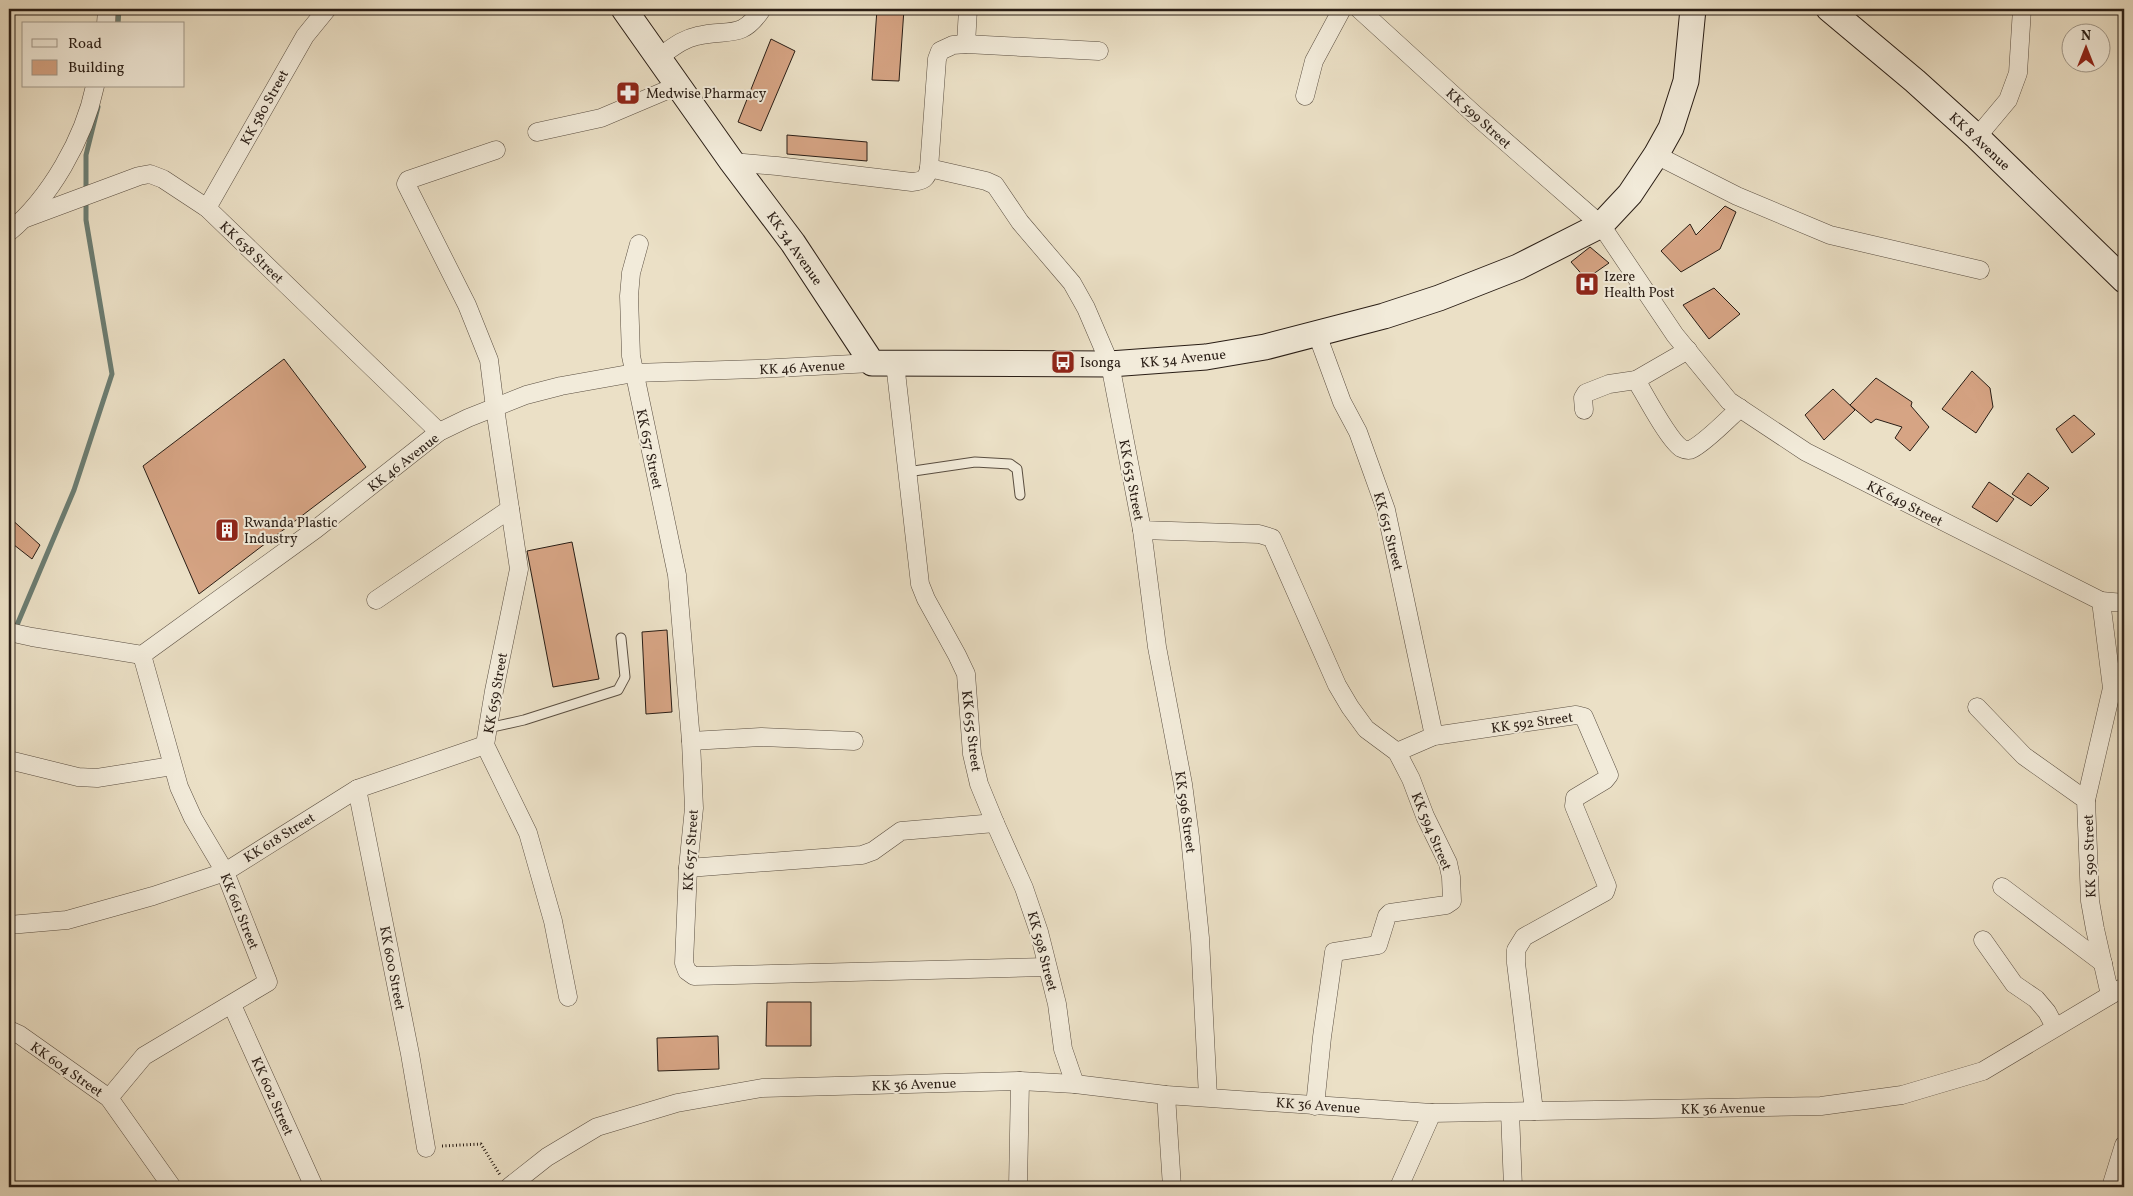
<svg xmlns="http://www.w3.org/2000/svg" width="2133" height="1196" font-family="Vollkorn,serif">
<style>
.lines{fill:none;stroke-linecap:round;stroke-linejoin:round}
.stream{stroke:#6c7d72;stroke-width:5}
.building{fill:#d6a484;stroke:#291d15}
.service-casing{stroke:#5a4e41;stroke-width:11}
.minor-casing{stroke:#5a4e41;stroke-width:19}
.secondary-casing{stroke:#291d15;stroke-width:27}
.path{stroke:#291d15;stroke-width:3;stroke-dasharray:1 2.5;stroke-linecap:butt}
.service{stroke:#f2ebda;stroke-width:9}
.minor{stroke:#f2ebda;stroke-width:18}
.secondary{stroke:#f2ebda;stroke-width:25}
.labels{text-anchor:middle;stroke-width:4;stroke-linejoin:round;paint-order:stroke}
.poi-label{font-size:14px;fill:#291d15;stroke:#f2ebda;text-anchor:start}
.street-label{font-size:14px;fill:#291d15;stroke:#f2ebda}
</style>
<rect width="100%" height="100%" fill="#ebe0c6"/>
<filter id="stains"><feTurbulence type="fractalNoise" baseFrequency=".004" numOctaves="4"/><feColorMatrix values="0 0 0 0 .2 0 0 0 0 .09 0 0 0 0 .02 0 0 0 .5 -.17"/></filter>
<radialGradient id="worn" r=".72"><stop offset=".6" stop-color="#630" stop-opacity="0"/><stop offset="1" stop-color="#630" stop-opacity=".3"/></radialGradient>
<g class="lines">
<g class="stream">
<polyline points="118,24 119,9"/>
<polyline points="86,192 86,155 98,107"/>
<polyline points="17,625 74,490 112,374 86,220 86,200"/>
</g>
</g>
<g class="building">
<polygon points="877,9 904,9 899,81 872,80"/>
<polygon points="771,39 795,51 761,131 738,122"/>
<polygon points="787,135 867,142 867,161 787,154"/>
<polygon points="1725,206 1736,212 1720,249 1681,272 1661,251 1690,224 1696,235"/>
<polygon points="1590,247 1609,263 1586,279 1571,262"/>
<polygon points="1714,288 1740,314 1709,339 1683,305"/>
<polygon points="284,359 366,467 199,594 143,466"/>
<polygon points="1972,371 1990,388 1993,407 1976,433 1942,409"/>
<polygon points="1876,378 1912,402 1911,406 1929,427 1910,451 1895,438 1902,427 1876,419 1871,423 1850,405"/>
<polygon points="1833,389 1855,410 1824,440 1805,415"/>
<polygon points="2074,415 2095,434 2072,453 2056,429"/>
<polygon points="2028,473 2049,488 2031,506 2012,494"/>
<polygon points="1989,482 2014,499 1997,522 1972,507"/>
<polygon points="9,517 40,545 32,559 9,541"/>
<polygon points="572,542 599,679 553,687 527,551"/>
<polygon points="667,630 672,712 646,714 642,632"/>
<polygon points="767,1002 811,1002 811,1046 766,1046"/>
<polygon points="718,1036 719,1069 658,1071 657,1038"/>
</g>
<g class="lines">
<g class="service-casing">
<g id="service">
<polyline points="907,472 975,462 1010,464 1017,469 1020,495"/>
<polyline points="488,728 524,720 618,690 625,677 621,638"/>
</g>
</g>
<g class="minor-casing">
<g id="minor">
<polyline points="1359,9 1474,114 1601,225 1675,335 1729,401 1806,452 2101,601 2112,688 2086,800"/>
<polyline points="106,24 107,9"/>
<polyline points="966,44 968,9"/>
<path d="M659 57C671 49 682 39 697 36 728 28 741 41 762 9"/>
<polyline points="1305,96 1314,61 1342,9"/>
<polyline points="537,132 601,118 679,85"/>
<polyline points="1977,137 2008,100 2018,73 2022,9"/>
<polyline points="496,150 408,180 406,184 467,305 489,360 495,408 519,569 494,691 485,745 528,833 553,921 568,997"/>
<polyline points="1656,155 1737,196 1830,235 1980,270"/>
<path d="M732 162 777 166 912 182C923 181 927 179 929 168L937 59 940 51 953 45 966 44 1099 51"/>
<polyline points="929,168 986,181 995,185 1020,222 1072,283 1086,308 1110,364 1142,530 1259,534 1272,538 1337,685 1350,707 1366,729 1397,752 1411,779 1425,816 1448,863 1451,877 1452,901 1446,905 1390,913 1387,916 1378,945 1334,952 1322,1037 1315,1106"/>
<polyline points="207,208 305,36 327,9"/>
<polyline points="26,218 139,176 150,174 163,179 207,208 439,432"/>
<path d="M9 232C50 198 84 139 95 86"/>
<polyline points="639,244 631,273 629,296 631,356 677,575 691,741 694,808 688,868 684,963 687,971 694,976 1047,967"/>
<polyline points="1317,334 1342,402 1358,432 1386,510 1434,736"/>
<polyline points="895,363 920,584 926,599 957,655 966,674 972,754 979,784 995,823 1024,888 1039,932 1057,1004 1063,1049 1075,1084"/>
<path d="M1636 380C1645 395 1668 439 1681 448 1685 450 1689 451 1692 449 1706 442 1728 419 1740 408"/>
<polyline points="1584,410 1583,398 1586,393 1609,384 1636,380 1688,350"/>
<polyline points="1142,530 1157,647 1183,784 1190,837 1200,938 1208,1097"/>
<polyline points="376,600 510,509"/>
<polyline points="2101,601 2124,603"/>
<polyline points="9,632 32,637 142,655 316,529 439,432 468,418 526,395 561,386 634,373 756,369 872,363"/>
<polyline points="1977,707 2024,756 2086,800 2090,901 2095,929 2110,995"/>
<polyline points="691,741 761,737 854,741"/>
<polyline points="1397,752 1434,736 1576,715 1584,717 1609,775 1605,780 1575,798 1574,806 1607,886 1605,892 1524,937 1516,950 1516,963 1534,1111"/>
<polyline points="9,760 78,777 97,778 172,766"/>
<polyline points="357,789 410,1054 426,1148"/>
<polyline points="688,868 862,855 873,851 901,831 995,823"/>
<polyline points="2002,887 2103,963"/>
<polyline points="9,925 67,920 153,896 225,872 357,789 485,745"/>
<polyline points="1983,940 2014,984 2036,999 2047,1012 2055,1027"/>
<polyline points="232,1005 314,1187"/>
<polyline points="9,1030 20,1035 109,1098 172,1187"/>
<polyline points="1166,1095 1172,1187"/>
<polyline points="109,1098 144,1056 268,982 225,872 193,818 179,787 142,655"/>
<polyline points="1510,1112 1513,1187"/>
<polyline points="509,1187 547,1157 597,1127 677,1103 762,1088 1020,1081 1075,1084 1166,1095 1432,1113 1821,1106 1902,1095 1983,1071 2124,987"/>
<polyline points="1018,1187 1020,1081"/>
<polyline points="1399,1187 1432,1113"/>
<polyline points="2111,1187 2124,1145"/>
</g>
</g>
<g class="secondary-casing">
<g id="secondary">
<polyline points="624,9 732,162 793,243 872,363 1110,364 1206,357 1265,347 1384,316 1439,298 1518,267 1601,225 1630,194 1656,155 1671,128 1686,81 1693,9"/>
<polyline points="1829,9 1915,81 1977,137 2124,280"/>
</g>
</g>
<polyline class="path" points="442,1146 481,1144 500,1175"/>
<use href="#service" class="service"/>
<use href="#minor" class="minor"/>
<use href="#secondary" class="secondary"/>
</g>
<defs>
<g id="pharmacy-square" transform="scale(1.25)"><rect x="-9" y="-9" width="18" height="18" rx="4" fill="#8f2418" stroke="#f2ebda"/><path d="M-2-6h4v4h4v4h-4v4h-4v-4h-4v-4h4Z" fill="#fff"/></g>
<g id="hospital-square" transform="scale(1.25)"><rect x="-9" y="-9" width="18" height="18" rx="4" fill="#8f2418" stroke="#f2ebda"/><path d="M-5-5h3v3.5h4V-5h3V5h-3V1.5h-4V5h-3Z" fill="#fff"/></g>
<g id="bus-square" transform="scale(1.25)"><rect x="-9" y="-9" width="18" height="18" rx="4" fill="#8f2418" stroke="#f2ebda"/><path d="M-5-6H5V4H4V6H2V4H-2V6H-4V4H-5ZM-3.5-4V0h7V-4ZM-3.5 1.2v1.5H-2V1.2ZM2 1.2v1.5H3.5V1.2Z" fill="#fff"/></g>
<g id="building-square" transform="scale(1.25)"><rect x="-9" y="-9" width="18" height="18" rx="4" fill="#8f2418" stroke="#f2ebda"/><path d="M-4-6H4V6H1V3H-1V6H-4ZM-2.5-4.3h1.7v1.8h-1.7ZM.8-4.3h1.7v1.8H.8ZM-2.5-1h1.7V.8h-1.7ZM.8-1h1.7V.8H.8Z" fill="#fff"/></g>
</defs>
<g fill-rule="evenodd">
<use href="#pharmacy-square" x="628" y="93"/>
<use href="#hospital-square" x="1587" y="284"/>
<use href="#bus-square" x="1063" y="362"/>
<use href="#building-square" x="227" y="530"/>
</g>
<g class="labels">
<g class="poi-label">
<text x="646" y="98">Medwise Pharmacy</text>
<text x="1604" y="281">Izere<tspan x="1604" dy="16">Health Post</tspan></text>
<text x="1080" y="367">Isonga</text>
<text x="244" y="527">Rwanda Plastic<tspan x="244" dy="16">Industry</tspan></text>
</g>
<g class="street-label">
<text transform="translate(264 107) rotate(-61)" y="5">KK 580 Street</text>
<text transform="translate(1479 118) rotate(42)" y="5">KK 599 Street</text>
<text transform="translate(1980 141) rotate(43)" y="5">KK 8 Avenue</text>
<text transform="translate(795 248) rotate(55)" y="5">KK 34 Avenue</text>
<text transform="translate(252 252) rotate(44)" y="5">KK 638 Street</text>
<text transform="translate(1183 358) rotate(-6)" y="5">KK 34 Avenue</text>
<text transform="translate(802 367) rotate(-3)" y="5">KK 46 Avenue</text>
<text transform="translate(650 449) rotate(78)" y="5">KK 657 Street</text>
<text transform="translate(403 462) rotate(-38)" y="5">KK 46 Avenue</text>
<text transform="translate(1132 480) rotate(79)" y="5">KK 653 Street</text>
<text transform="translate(1905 503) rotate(27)" y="5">KK 649 Street</text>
<text transform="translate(1389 531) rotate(75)" y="5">KK 651 Street</text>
<text transform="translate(495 693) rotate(-80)" y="5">KK 659 Street</text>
<text transform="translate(1532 722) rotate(-8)" y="5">KK 592 Street</text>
<text transform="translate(972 731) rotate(83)" y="5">KK 655 Street</text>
<text transform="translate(1186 812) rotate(82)" y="5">KK 596 Street</text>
<text transform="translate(1432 831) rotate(67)" y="5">KK 594 Street</text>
<text transform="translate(279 837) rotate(-32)" y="5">KK 618 Street</text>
<text transform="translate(690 850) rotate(-86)" y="5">KK 657 Street</text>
<text transform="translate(2089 856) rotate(-92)" y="5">KK 590 Street</text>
<text transform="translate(240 911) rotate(68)" y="5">KK 661 Street</text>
<text transform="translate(1043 951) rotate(75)" y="5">KK 598 Street</text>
<text transform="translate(393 968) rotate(79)" y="5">KK 600 Street</text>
<text transform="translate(67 1069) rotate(35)" y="5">KK 604 Street</text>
<text transform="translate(914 1084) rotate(-2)" y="5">KK 36 Avenue</text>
<text transform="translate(273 1096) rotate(66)" y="5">KK 602 Street</text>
<text transform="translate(1318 1105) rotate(4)" y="5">KK 36 Avenue</text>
<text transform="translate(1723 1108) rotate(-1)" y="5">KK 36 Avenue</text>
</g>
</g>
<rect width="2133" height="1196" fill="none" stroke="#ebe0c6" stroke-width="30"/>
<rect x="10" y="10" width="2113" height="1176" fill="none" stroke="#291d15" stroke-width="2.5"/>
<rect x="15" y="15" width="2103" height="1166" fill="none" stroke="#291d15"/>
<rect x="22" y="22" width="162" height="65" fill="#f2ebda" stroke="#a2998b"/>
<rect x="32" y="39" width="25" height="8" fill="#f2ebda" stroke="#a2998b"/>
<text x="68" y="48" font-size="15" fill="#291d15">Road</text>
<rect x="32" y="60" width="25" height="15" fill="#d6a484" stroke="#a2998b"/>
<text x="68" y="72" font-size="15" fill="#291d15">Building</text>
<g transform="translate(2086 48)"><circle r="24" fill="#f2ebda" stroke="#a2998b"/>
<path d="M0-4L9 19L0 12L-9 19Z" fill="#8f2418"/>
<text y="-8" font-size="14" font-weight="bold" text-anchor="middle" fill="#291d15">N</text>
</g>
<rect width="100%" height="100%" filter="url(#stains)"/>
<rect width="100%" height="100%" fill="url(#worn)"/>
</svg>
